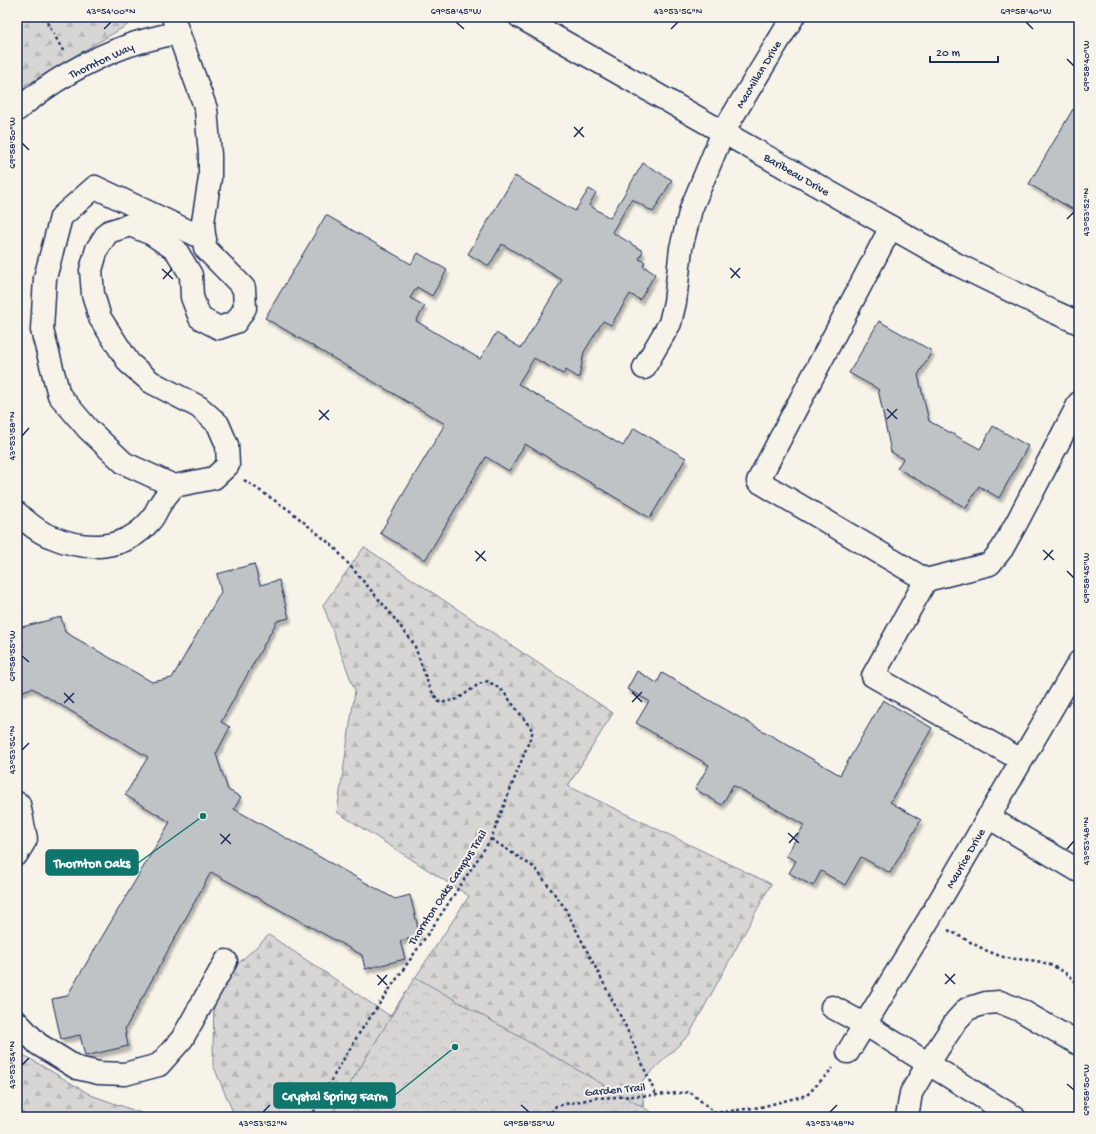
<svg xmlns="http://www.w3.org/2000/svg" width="1096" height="1134" font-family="'Gochi Hand',sans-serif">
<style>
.forest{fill:url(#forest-firs);stroke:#798299}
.park{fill:url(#park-crowns);stroke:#798299}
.building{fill:#c0c3c5;stroke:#1b2f5e;filter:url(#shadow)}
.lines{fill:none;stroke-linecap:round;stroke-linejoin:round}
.minor-casing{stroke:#1b2f5e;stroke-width:25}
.path{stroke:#1b2f5e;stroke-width:2.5;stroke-dasharray:3 3;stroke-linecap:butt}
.minor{stroke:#f7f3e8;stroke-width:22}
.ticks{fill:none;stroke:#1b2f5e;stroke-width:1.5}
.labels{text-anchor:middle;stroke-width:4;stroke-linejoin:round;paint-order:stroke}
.street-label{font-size:12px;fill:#1b2f5e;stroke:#f7f3e8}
.leader{fill:none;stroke:#0f766e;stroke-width:1.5}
.callout-dot{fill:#0f766e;stroke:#f7f3e8;stroke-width:1.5}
.callout{fill:#0f766e;stroke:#0f766e;stroke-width:1.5}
.callout-label{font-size:13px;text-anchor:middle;font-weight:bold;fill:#fff}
.neatline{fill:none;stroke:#1b2f5e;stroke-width:1.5}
.ticks-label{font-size:10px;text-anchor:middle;fill:#1b2f5e}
</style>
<defs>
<pattern id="forest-firs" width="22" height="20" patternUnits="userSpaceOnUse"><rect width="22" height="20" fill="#d7d6d4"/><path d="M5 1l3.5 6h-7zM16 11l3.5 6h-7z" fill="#b8b8b8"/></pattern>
<pattern id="park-crowns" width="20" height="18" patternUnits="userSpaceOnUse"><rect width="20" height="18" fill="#d7d6d4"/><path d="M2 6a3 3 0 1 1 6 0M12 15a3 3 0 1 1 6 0" fill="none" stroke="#b8b8b8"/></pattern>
<filter id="shadow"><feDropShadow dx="2.5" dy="4.5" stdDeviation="1" flood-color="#0004"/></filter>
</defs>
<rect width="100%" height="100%" fill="#f7f3e8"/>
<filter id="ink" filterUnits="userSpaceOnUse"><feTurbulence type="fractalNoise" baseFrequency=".025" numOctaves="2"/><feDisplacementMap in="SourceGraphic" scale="8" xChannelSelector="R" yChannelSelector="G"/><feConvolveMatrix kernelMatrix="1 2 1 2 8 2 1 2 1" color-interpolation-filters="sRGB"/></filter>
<g filter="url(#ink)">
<g class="forest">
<polygon points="17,17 126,17 129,24 28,84 17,93"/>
<polygon points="364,547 613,713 568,786 771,884 689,1035 642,1081 644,1117 235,1117 213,1065 214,986 269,935 390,1016 469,896 337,812 355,691 323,605"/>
<polygon points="17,1051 91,1095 152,1117 26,1117 17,1104"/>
</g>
<polygon class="park" points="415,977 660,1117 330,1117"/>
<g class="building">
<polygon points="1073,109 1079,113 1079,213 1029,184"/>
<polygon points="643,163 672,180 653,212 632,199 612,232 643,251 639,259 645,262 643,266 655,274 640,300 630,294 611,325 603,321 584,352 579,378 566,370 563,374 534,358 518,384 623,446 634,428 686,458 650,518 525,444 509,471 486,457 425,560 380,533 445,424 265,318 326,215 411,264 418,253 447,270 432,296 417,287 410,298 425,306 416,321 480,359 496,333 521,348 562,280 502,244 489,266 468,254 515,176 575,211 589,189 596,193 589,205 610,218"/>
<polygon points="879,321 932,351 918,375 929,421 980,449 993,426 1028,446 999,498 979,486 966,508 897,468 903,459 891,452 878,389 849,373"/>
<polygon points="254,564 260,585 279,580 289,618 277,621 221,722 230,727 216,754 228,790 241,797 234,809 395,899 410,895 420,936 400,941 405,959 365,969 362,955 211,872 125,1029 128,1046 85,1056 80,1035 61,1039 52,999 67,996 170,822 125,795 148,757 32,688 17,693 17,649 23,647 18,628 61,617 65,632 152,682 172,678 221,592 217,574"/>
<polygon points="637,671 657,683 662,673 840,775 883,700 932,728 890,802 921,820 890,873 861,857 845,885 821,871 813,886 789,873 796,861 786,856 804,825 733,785 722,805 695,789 709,765 636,723 649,701 627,689"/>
</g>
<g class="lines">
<g class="minor-casing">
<g id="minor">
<polyline points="520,17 956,264 1052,311 1079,323"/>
<path d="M17 110C49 83 88 60 127 46 143 40 161 37 178 32"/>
<polyline points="891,227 758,481 926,580 990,564 1002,549 1017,522 1079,403"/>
<polyline points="644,368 670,323 675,302 681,248 691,209 723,132 793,17"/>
<polyline points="174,486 124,463 88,429 59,395 42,330 45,278 61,217 95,187 205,239"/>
<path d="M17 513C27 522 39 533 52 537 85 551 125 551 150 521 154 517 156 511 159 506 163 499 169 492 174 486L214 478 228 465 227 445 218 424 199 407 151 382 129 363 100 318 93 294 91 270 97 249 108 232 130 225 152 234 176 250 191 275 192 297 200 318 219 328 236 322 245 308 244 288 205 248 203 222 210 178V155L206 109 178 32 173 17"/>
<polyline points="926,580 873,676 1021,760"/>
<polyline points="17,803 19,804 26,839 17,854"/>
<polyline points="988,817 1079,871"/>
<polyline points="832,1007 871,1028 1014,1117"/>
<polyline points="17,1022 38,1044 77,1068 99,1073 125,1074 159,1065 182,1039 226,961"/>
<polyline points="848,1052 929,919 1079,662"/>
<polyline points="907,1117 911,1093 928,1064 956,1021 967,1009 986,1003 1000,1002 1022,1011 1079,1044"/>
</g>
</g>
<g class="path">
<polyline points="44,17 64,52"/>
<polyline points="244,480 289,510 334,547 387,609 414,644 430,689 440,703 458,699 479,684 488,681 503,691 533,731 491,839 434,925 360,1032 318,1102 312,1117"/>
<polyline points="491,839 535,868 565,908 625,1025 656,1095"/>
<path d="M948 930C964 938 979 948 995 954 1006 959 1016 959 1028 960 1047 961 1068 971 1079 986"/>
<polyline points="547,1117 556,1106 596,1098 656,1095 690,1092 715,1113 761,1107 807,1095 833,1068"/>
</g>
<use href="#minor" class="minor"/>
</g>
</g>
<path class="ticks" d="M456 22 464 29M1026 22 1033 29M104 29 111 22M671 29 678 22M1067 59 1074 66M574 127 584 137M574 137 583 127M22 143 29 150M1067 219 1074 212M730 268 740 278M162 269 173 279M731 278 740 268M163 279 172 269M887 409 897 419M319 410 329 420M887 419 897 409M319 420 329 410M22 436 29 428M1043 550 1054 560M475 551 486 561M1044 560 1053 550M476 561 485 551M1067 571 1074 578M22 656 29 662M632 692 642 702M64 693 74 703M632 702 642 692M64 703 74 693M22 750 29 743M788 833 799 843M220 834 231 844M789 843 798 833M221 844 230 834M1067 849 1074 841M945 974 955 984M377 975 387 985M945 984 955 974M378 985 387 975M22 1065 29 1058M1067 1084 1074 1090M521 1105 529 1112M263 1112 270 1105M830 1112 837 1105"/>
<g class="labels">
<g class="street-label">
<text transform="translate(101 60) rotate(-25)" y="4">Thornton Way</text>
<text transform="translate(758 74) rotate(-59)" y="4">MacMillan Drive</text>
<text transform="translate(797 174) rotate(30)" y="4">Baribeau Drive</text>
<text transform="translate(965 858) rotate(-60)" y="4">Maurice Drive</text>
<text transform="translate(447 887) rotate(-57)" y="4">Thornton Oaks Campus Trail</text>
<text transform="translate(615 1089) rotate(-5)" y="4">Garden Trail</text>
</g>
</g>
<path class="leader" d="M203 816L138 863M455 1047L395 1095"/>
<g class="callout-dot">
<circle cx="203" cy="816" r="4"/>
<circle cx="455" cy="1047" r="4"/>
</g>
<g class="callout">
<rect x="46" y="850" width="92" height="25" rx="4"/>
<rect x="274" y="1083" width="121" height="25" rx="4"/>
</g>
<g class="callout-label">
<text x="92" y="867">Thornton Oaks</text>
<text x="335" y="1100">Crystal Spring Farm</text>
</g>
<rect width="1096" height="1134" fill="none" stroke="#f7f3e8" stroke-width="44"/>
<path d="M930 56v6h68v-6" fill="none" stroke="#1b2f5e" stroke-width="2"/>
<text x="936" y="56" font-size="12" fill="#1b2f5e" stroke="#f7f3e8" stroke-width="3" paint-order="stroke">20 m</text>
<rect x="22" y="22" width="1052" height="1090" class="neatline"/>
<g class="ticks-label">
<text x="111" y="14">43°54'00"N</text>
<text x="456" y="14">69°58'45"W</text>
<text x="678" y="14">43°53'56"N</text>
<text x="1026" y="14">69°58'40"W</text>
<text transform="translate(1085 66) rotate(-90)" y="4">69°58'40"W</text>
<text transform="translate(11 143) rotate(-90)" y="4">69°58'50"W</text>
<text transform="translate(1085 212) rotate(-90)" y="4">43°53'52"N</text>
<text transform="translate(11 436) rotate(-90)" y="4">43°53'58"N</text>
<text transform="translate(1085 578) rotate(-90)" y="4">69°58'45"W</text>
<text transform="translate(11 656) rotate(-90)" y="4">69°58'55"W</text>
<text transform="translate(11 750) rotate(-90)" y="4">43°53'56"N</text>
<text transform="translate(1085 841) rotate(-90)" y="4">43°53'48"N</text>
<text transform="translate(11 1065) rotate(-90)" y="4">43°53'54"N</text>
<text transform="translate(1085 1090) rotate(-90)" y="4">69°58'50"W</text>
<text x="263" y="1126">43°53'52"N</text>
<text x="529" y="1126">69°58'55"W</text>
<text x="830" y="1126">43°53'48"N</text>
</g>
</svg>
